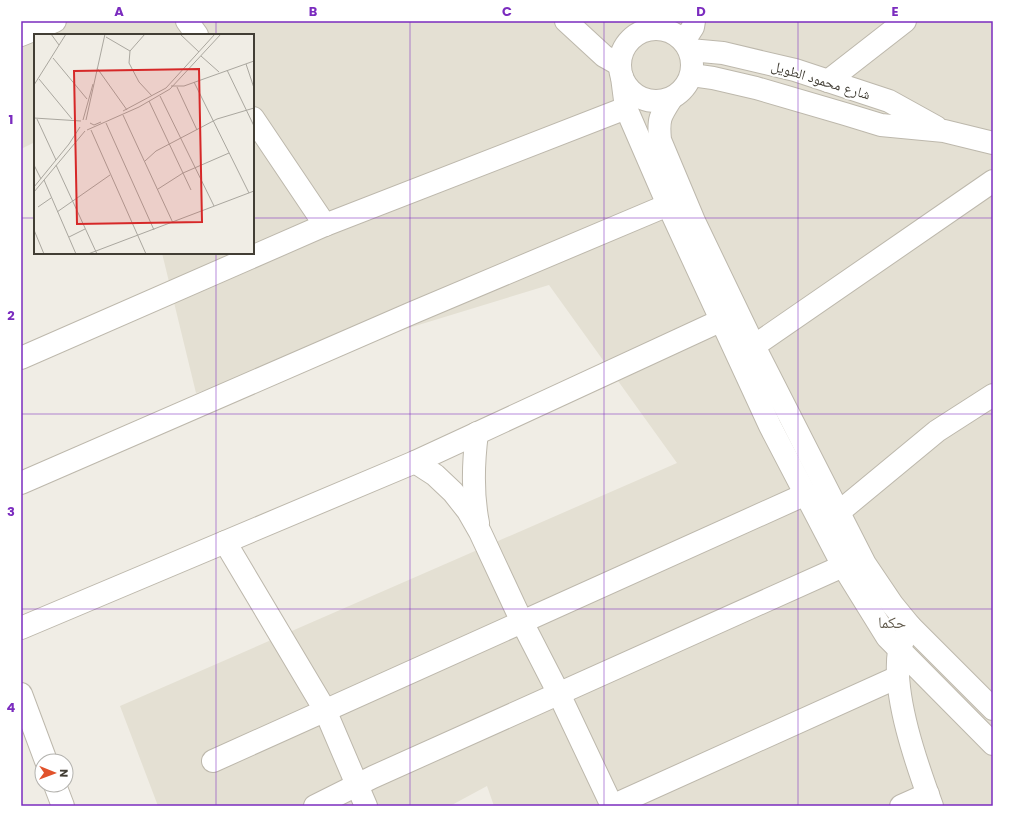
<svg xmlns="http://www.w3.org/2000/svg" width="1014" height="827" font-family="Poppins,'Noto Naskh Arabic',sans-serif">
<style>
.residential{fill:#e4e0d3}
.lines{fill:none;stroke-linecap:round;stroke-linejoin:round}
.minor-casing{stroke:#bdb8ac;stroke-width:24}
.tertiary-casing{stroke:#bdb8ac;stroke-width:24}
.minor{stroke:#fff;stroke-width:22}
.tertiary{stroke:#fff;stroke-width:22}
.grid{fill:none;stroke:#7b2cbf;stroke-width:1;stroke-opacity:0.55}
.labels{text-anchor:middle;stroke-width:4;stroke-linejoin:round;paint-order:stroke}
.street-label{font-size:14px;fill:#423e35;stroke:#fff}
.quarter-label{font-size:16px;fill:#635c4e;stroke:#fff}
.inset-road{fill:none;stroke:#aaa79f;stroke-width:1}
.view{fill:#d62828;fill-opacity:0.15;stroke:#d62828;stroke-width:2}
.inset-edge{fill:none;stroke:#423e35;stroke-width:2}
.neatline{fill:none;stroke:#7b2cbf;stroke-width:1.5}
.grid-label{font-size:13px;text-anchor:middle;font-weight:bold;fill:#7b2cbf}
</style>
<rect width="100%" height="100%" fill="#f0ede5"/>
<polygon class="residential" points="21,21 993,21 993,806 494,806 487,786 450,806 158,806 120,706 677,463 549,285 196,393 162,253 253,253 253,35 35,35 35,142 21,149"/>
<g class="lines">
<g class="minor-casing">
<g id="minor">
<polyline points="187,21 197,35"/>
<polyline points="21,35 55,21"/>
<polyline points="684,41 693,27 694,21"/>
<polyline points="828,81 905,21"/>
<polyline points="253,118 325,225"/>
<polyline points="754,346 993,181"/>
<polyline points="21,358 325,225 626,108"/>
<path d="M477 433C473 464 472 493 478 523"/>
<polyline points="415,462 435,475 453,492 468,511 480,532 522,622 559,694 612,806"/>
<polyline points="21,483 412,313 668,205"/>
<polyline points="839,512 937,431 993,395"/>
<polyline points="225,542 325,710 366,806"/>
<path d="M910 626C907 634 901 643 899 651 892 695 917 765 932 806"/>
<polyline points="21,628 415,462 722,320"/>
<polyline points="21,694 46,761"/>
<polyline points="213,761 522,622 806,494"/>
<polyline points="55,785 63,806"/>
<polyline points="315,806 373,777 843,566"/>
<polyline points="612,806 898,677"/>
<polyline points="901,806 928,794"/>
</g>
</g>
<g class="tertiary-casing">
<g id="tertiary">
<polyline points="566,21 604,56 620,65"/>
<circle cx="656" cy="65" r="36"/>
<polyline points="690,50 723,53 795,70 889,101 936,127"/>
<polyline points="692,75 713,78 756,88 845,114 881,125 944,131 993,143"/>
<polyline points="622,77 626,108 668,205 770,426 843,566 887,637 993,744"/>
<path d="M671 99C660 116 658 119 660 140L694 221 754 346 865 564 892 604 910 626 993 709"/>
</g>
</g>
<use href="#minor" class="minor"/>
<use href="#tertiary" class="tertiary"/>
</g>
<path class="grid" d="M216 21V35M410 21V806M604 21V806M798 21V806M21 218H35M253 218H993M216 253V806M21 414H993M21 609H993"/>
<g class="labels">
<g class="street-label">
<text transform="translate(821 80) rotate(17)" y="5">شارع محمود الطويل</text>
</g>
<g class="quarter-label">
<text x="892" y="628">حكما</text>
</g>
</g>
<g transform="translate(34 34)">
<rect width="220" height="220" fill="#f0ede5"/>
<path class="inset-road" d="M17 0 25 11M111 0 96 17 95 29 105 48 118 62M146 0 165 18M72 3 96 17M167 22 185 38M19 24 53 65M212 30 220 54M63 34 93 76M193 36 220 92M5 45 38 85M160 48 215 159M0 51 32 0M137 52H150L220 27M143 53 163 96M126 62 180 172M115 67 157 156M89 77 132 54 181 0M89 81 139 189M0 84 47 87M3 85 22 126M49 86 59 50M52 86 71 0M56 89 60 91 67 88M72 89 120 196M53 96 105 73 136 55 187 0M57 96 112 220M111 127 122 117 183 85 220 74M0 131 7 145M22 131 63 220M10 146 42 220M0 153 35 110 46 93M124 155 149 139 195 119M0 158 51 97M4 173 17 164M23 178 76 141M0 196 10 220M35 203 51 195M54 220 220 157"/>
<path class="view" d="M165 35 168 188 43 190 40 37Z"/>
<rect width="220" height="220" class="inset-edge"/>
</g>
<rect width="1014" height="827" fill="none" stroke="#ffffff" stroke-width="44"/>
<g transform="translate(54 773) rotate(91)"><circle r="19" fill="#ffffff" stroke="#b3b2ae"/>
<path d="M0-3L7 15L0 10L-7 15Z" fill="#e1522b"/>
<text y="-6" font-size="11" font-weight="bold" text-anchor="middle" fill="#423e35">N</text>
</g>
<rect x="22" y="22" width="970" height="783" class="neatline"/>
<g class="grid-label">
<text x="119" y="16">A</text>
<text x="313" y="16">B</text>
<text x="507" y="16">C</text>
<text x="701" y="16">D</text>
<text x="895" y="16">E</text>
<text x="11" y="124">1</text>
<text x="11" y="320">2</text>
<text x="11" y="516">3</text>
<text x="11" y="712">4</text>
</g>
</svg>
